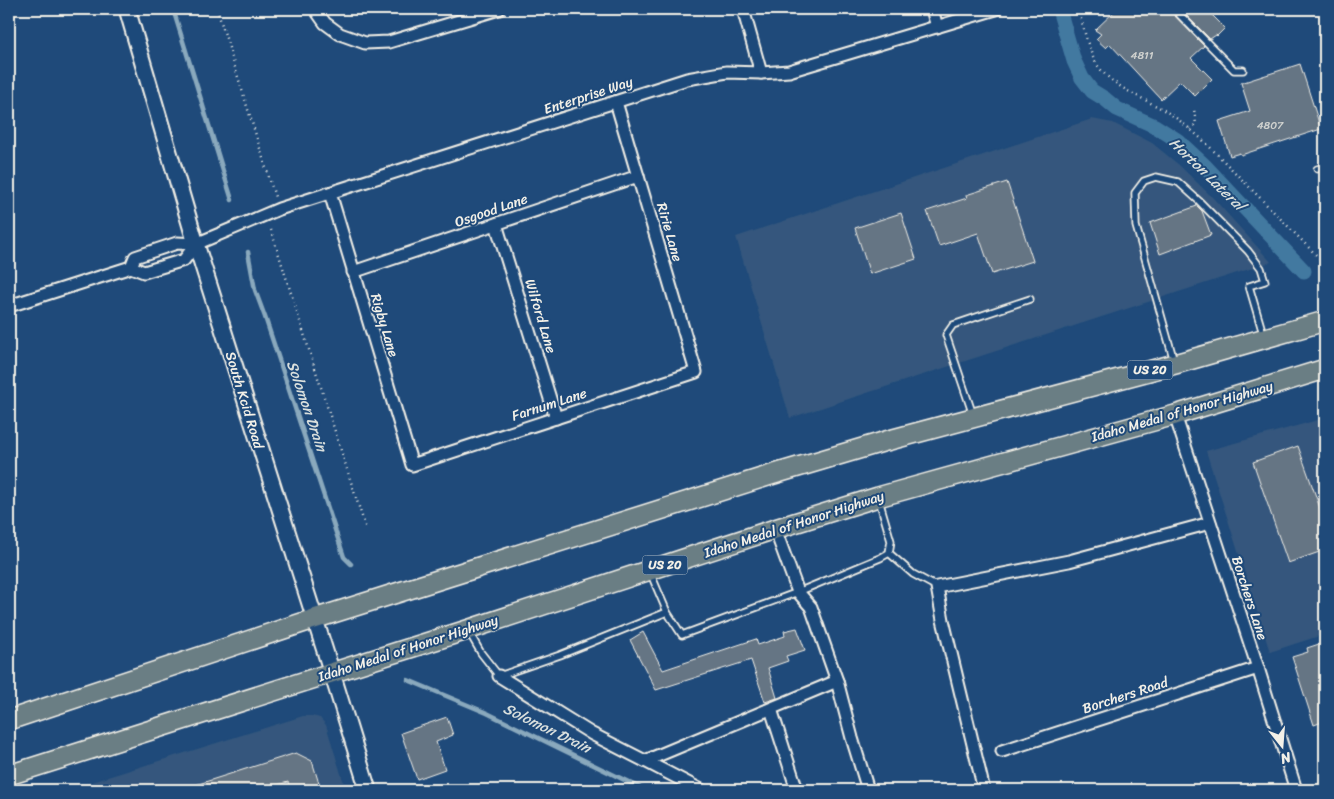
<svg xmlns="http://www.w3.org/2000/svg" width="1334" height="799" font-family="Sriracha,sans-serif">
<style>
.built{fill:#34577d}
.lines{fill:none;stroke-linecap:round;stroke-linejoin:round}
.stream{stroke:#8aa9bd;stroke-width:4.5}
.canal{stroke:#4379a0;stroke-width:15}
.building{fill:#657484;stroke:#f4f1e8}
.service-casing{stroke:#f4f1e8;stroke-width:9}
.minor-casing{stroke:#f4f1e8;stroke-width:15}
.tertiary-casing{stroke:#f4f1e8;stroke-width:19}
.primary-casing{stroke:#f4f1e8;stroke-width:22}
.path{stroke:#f4f1e8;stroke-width:2.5;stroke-dasharray:1 4;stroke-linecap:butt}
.service{stroke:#1f4a7a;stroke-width:5.5}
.minor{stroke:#1f4a7a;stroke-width:11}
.tertiary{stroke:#1f4a7a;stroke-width:15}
.primary{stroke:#6b7e84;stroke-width:19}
.labels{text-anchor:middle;stroke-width:4;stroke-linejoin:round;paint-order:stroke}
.number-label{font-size:11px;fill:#d0d2cf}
.shield{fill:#1f4a7a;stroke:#b4bfc7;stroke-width:1}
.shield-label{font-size:12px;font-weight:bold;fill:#f4f1e8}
.street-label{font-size:14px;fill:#f4f1e8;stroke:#1f4a7a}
.water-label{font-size:15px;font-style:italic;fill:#d9dfdd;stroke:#1f4a7a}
</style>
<rect width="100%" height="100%" fill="#1f4a7a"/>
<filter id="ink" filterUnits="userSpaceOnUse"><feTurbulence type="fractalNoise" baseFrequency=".02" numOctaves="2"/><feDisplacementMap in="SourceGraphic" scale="10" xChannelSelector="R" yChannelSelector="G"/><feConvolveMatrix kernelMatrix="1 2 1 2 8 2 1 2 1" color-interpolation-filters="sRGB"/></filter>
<g filter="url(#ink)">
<g class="built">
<polygon points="1092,119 1113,123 1152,143 1179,165 1213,198 1271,262 790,418 736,237"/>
<polygon points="1325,418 1325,634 1270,652 1206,451"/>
<polygon points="303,716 312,716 320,718 326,725 346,790 66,790"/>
</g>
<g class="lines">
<g class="stream">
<polyline points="173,9 232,200"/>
<polyline points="248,252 255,290 265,317 344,557 351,564"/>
<polyline points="408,680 487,713 645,790"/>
</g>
<polyline class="canal" points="1060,13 1074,61 1082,78 1092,91 1105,99 1117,109 1155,126 1177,140 1204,165 1304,271"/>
</g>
<g class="building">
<polygon points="1117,9 1169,9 1171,12 1204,46 1191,58 1212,79 1195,96 1180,81 1161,99 1110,44 1106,48 1096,39 1101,34 1095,30"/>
<polygon points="1180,9 1206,9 1225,28 1217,36 1216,35 1210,39"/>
<polygon points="1300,64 1321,129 1241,155 1240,153 1230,156 1219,121 1250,111 1241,83"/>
<polygon points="1007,182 1033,261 992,274 978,233 939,246 927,211 967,198 966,195"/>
<polygon points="1197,206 1202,211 1211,235 1160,254 1150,223"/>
<polygon points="901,213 916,259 870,274 855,228"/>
<polygon points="1298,446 1325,522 1325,550 1288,563 1253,462"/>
<polygon points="797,628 805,650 786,656 788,661 768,668 777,698 765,702 751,660 656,690 630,640 643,632 663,670 756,639 758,645 785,636 784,631"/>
<polygon points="1325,642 1325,721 1314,725 1292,657 1308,652 1307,648"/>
<polygon points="447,717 453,735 436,742 445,769 417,779 401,733"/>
<polygon points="296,753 312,761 321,790 291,790 288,782 260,790 186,790 186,788"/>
</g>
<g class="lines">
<g class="service-casing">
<g id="service">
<polyline points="1174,9 1234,70 1243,70"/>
<polyline points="1317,169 1325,167"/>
<polyline points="1174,361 1136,226 1135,193 1144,181 1156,177 1178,182 1199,201 1248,251 1261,268 1265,281 1249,286 1264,337"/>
<polyline points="973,415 946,335 953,325 1030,299"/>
<polyline points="889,553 913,574 937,587"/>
<polyline points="650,572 667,612 682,635 798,592 880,558 889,553 891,541 879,500"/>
<polyline points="469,632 481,653 499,676 560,655 667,612"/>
</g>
</g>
<g class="minor-casing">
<g id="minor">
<polyline points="315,9 325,23 340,34 365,43 389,42 499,9"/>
<polyline points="743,9 761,73"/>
<polyline points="932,9 937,27"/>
<polyline points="330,193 412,465 696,372 616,102"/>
<polyline points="496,224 556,418"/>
<polyline points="196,244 184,260 144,272 131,267 135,257 177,243 196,244 279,209 687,79 727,72 761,73 789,71 996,9"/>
<polyline points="353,272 638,176"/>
<polyline points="9,306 131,267"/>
<polyline points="1175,415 1258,668 1296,790"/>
<polyline points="775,529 798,592 811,607 837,681 852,738 868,790"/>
<polyline points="499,676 592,734 645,761 837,681"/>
<polyline points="771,709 797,790"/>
<polyline points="1002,751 1258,668"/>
<polyline points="645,761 701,790"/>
<polyline points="984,790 943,620 937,587 1069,561 1210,523"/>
</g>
</g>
<g class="tertiary-casing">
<polyline id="tertiary" points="127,9 196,244 332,673 368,790"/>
</g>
<g class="primary-casing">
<g id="primary">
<polyline points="9,720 314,619 771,475 886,441 1175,364 1325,321"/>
<polyline points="9,775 467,630 775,529 878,497 1175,415 1325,369"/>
</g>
</g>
<g class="path">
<polyline points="217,9 275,197"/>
<path d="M1079 9V12C1084 28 1089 54 1098 66 1113 87 1141 97 1162 109 1178 118 1191 130 1205 142L1325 264"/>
<polyline points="1190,129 1196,124 1194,109"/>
<polyline points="271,230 366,529"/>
</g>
<use href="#service" class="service"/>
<use href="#minor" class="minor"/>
<use href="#tertiary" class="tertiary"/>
<use href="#primary" class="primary"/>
</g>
</g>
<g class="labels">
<g class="number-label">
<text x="1142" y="59">4811</text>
<text x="1270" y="129">4807</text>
</g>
<g class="shield">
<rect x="1127.5" y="360.5" width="45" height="19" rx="4"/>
<rect x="642.5" y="555.5" width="45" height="19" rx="4"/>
</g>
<g class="shield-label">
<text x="1150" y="374">US 20</text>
<text x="665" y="569">US 20</text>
</g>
<g class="street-label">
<text transform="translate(588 95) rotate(-18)" y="5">Enterprise Way</text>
<text transform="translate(491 210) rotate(-19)" y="5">Osgood Lane</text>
<text transform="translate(670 232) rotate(74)" y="5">Ririe Lane</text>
<text transform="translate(541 316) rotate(73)" y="5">Wilford Lane</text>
<text transform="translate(385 325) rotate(73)" y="5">Rigby Lane</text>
<text transform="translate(245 400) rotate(73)" y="5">South Kcid Road</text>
<text transform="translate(549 404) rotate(-18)" y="5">Farnum Lane</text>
<text transform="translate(1182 411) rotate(-16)" y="5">Idaho Medal of Honor Highway</text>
<text transform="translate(794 524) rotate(-18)" y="5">Idaho Medal of Honor Highway</text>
<text transform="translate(1250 598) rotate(72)" y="5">Borchers Lane</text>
<text transform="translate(408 648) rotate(-18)" y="5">Idaho Medal of Honor Highway</text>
<text transform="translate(1125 695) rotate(-18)" y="5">Borchers Road</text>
</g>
<g class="water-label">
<text transform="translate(1207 174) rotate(44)" y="5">Horton Lateral</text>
<text transform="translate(307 406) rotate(71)" y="5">Solomon Drain</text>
<text transform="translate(547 728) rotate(26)" y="5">Solomon Drain</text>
</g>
</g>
<rect width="1334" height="799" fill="none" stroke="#1f4a7a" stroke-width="30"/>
<rect x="15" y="15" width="1304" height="769" fill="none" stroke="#f4f1e8" stroke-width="2" filter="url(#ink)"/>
<g transform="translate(1282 746) rotate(163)" stroke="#1f4a7a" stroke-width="4" paint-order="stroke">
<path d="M0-4L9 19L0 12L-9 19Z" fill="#f4f1e8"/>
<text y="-8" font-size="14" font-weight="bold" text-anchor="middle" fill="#f4f1e8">N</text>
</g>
</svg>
